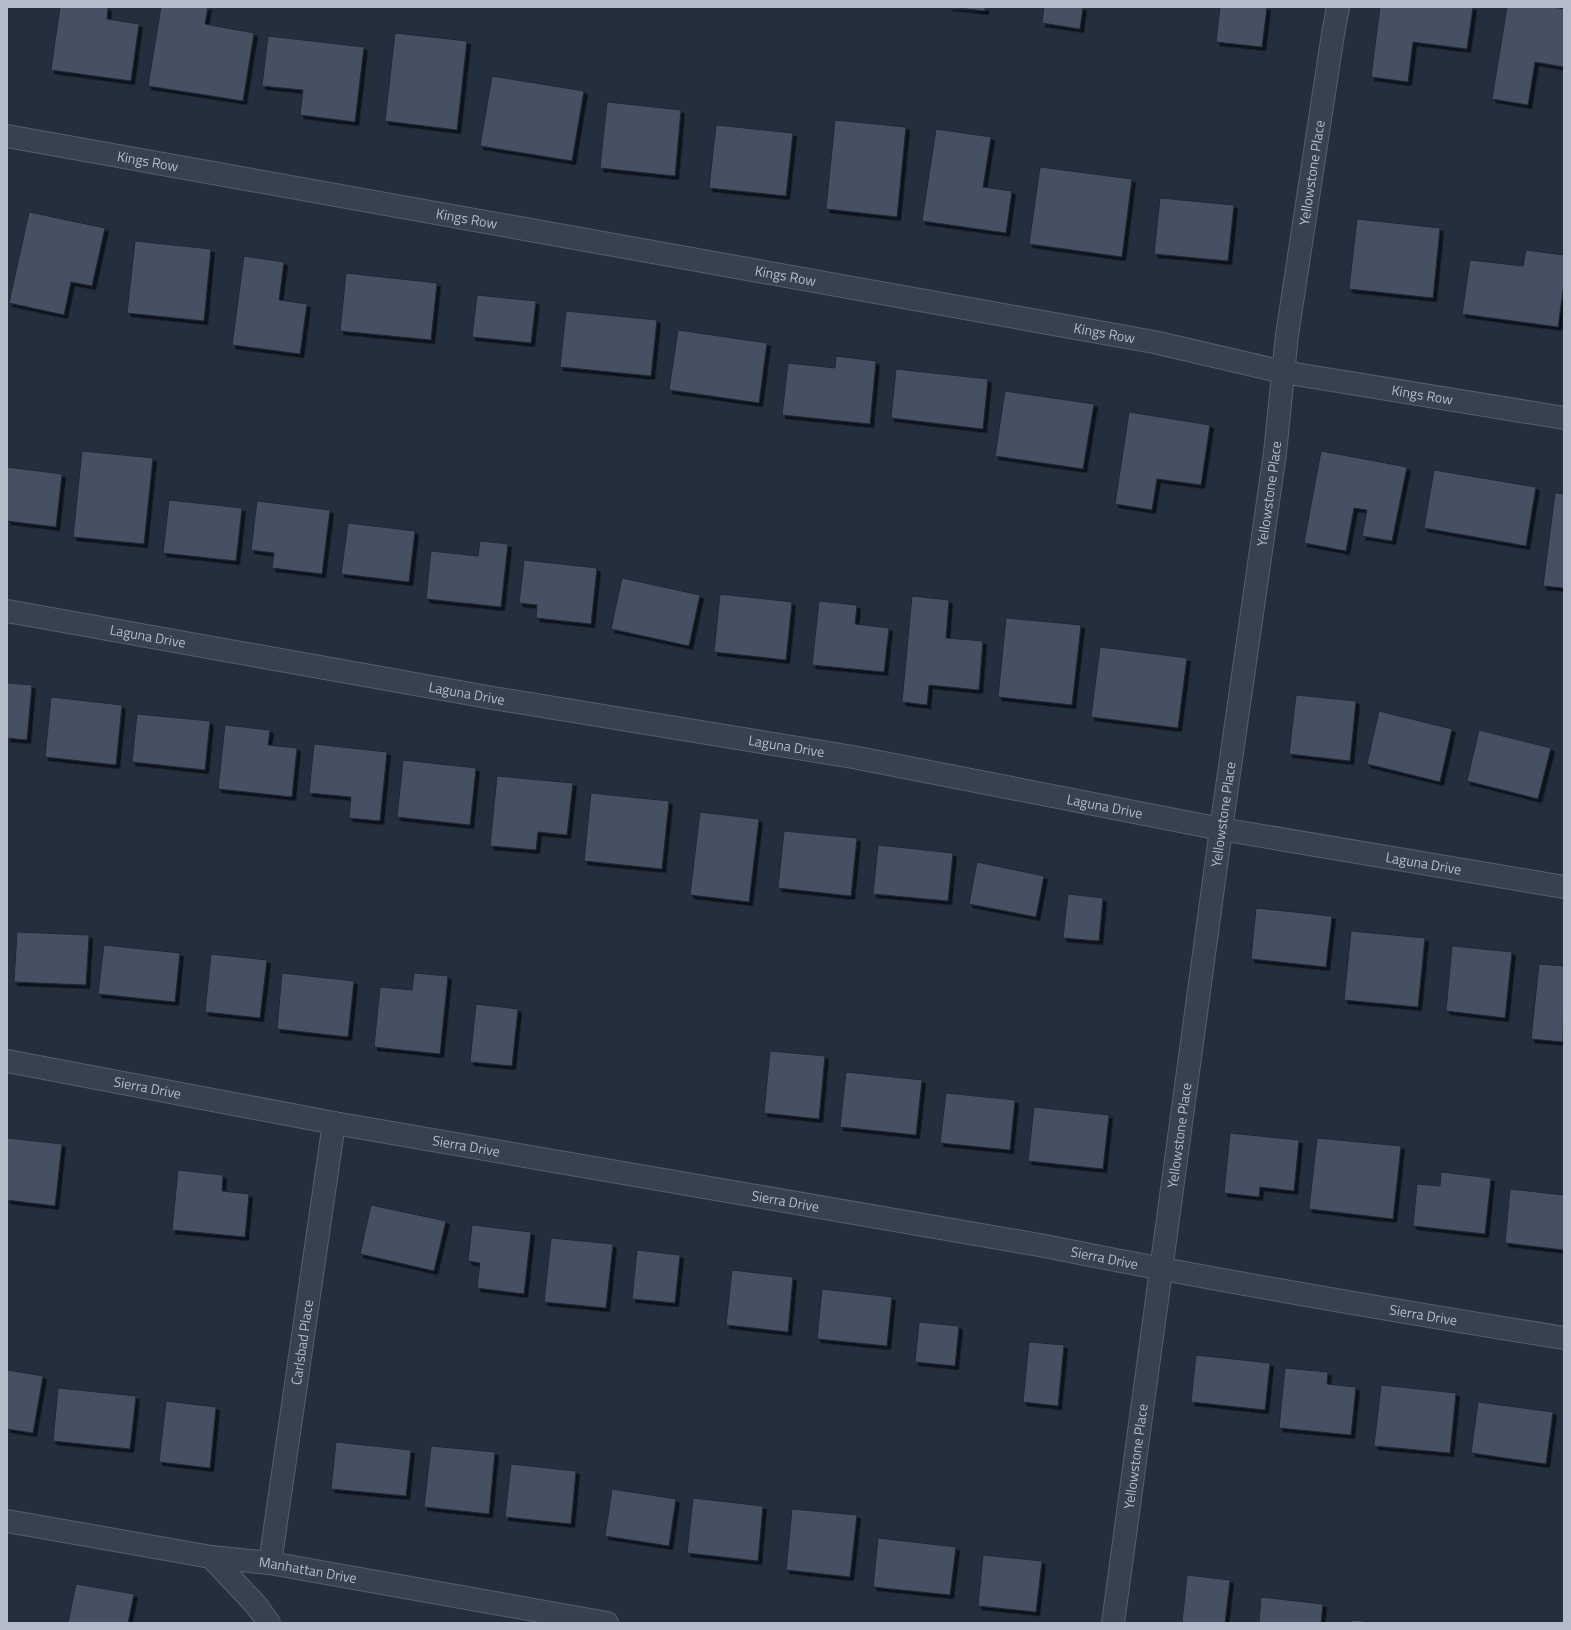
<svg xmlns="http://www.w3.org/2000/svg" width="1571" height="1630" font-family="'Titillium Web',sans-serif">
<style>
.building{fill:#455162;stroke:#1f2835;filter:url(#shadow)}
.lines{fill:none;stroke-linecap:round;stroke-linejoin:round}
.minor-casing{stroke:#565f6c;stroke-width:24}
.minor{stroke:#38414e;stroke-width:22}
.labels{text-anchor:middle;stroke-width:3.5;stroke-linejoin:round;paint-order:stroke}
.street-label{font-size:14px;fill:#b4bcc9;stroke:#1d2633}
</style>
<defs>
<filter id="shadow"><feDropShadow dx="3.5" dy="3.5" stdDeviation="0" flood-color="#0009"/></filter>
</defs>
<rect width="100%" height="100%" fill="#242f3e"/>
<g class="building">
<polygon points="60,7 108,7 107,19 139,24 131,81 51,70"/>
<polygon points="161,7 208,7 205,24 254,33 243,101 148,86"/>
<polygon points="949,7 985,7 985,11"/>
<polygon points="1044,7 1083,7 1080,29 1042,23"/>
<polygon points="1220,7 1267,7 1262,47 1216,42"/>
<polygon points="1380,7 1473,7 1467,49 1413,42 1408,82 1371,77"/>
<polygon points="1507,7 1553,7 1564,9 1564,67 1535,62 1528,105 1492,99"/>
<polygon points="395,33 467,41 457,130 385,121"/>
<polygon points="268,36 364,47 355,122 300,115 303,90 262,86"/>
<polygon points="492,76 584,91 572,161 480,146"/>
<polygon points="607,102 681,110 675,176 600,168"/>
<polygon points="835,120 906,127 897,217 826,209"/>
<polygon points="716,125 793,133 786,196 709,188"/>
<polygon points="936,129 991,137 983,187 1012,191 1006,233 922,221"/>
<polygon points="1040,167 1132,179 1122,257 1029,244"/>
<polygon points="1160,198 1234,205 1228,261 1154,254"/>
<polygon points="29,212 105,228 92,286 71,282 64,315 9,303"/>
<polygon points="1357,219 1440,228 1433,298 1349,289"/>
<polygon points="135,241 211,249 204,321 127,313"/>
<polygon points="1526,250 1564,255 1564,283 1558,327 1462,314 1470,260 1523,266"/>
<polygon points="244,256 284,262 279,300 307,304 300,354 232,345"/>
<polygon points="346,273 437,283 431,340 340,331"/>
<polygon points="477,295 536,301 531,343 472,337"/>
<polygon points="566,311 657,320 651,376 560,367"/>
<polygon points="678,330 767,343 759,403 669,390"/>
<polygon points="836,356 876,361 870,424 782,415 788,363 835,368"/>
<polygon points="896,369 988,379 983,429 891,418"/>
<polygon points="1005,391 1094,404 1083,469 995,456"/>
<polygon points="1129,412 1210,425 1201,485 1157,479 1152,510 1115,504"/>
<polygon points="82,451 153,458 144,544 73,537"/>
<polygon points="1321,451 1407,467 1392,541 1362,536 1367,510 1354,508 1346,551 1304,543"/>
<polygon points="7,467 62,474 56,527 7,521"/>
<polygon points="1434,470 1536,487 1526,546 1424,528"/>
<polygon points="1555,493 1564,494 1564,588 1543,586"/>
<polygon points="169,500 242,508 236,561 163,553"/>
<polygon points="257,501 330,510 322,574 272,568 274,553 251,550"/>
<polygon points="348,523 415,531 409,582 341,574"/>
<polygon points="480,541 508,544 501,607 426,599 431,551 478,556"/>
<polygon points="524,560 597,568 591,624 536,618 537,605 519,603"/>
<polygon points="622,578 700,595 689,646 611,629"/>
<polygon points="720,594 792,602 786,660 714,652"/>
<polygon points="912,596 949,600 946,638 983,641 979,690 929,685 927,705 902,702"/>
<polygon points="819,601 857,605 855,624 889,628 884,672 812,665"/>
<polygon points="1006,618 1081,625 1072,705 998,697"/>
<polygon points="1100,647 1187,658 1178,728 1091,717"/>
<polygon points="7,683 32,685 27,740 7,738"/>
<polygon points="1296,695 1356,701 1350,761 1289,754"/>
<polygon points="51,697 122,705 116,765 45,757"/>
<polygon points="1379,711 1452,729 1440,782 1367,764"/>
<polygon points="137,714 210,721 205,770 132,762"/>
<polygon points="225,725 270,730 268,745 297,748 292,797 218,789"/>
<polygon points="1479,730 1551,748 1538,799 1467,781"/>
<polygon points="314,744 387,752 380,821 349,818 351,797 309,793"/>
<polygon points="403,760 476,768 470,825 397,817"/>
<polygon points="497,776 573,783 567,835 538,832 536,850 490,846"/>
<polygon points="591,793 669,801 662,869 584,861"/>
<polygon points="700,812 759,819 749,902 690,895"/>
<polygon points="784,831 857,838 851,896 778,888"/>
<polygon points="878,845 953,853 948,901 873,894"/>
<polygon points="977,862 1044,876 1036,917 969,904"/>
<polygon points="1068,894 1103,898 1099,941 1063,938"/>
<polygon points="1256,908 1332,916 1326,967 1251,959"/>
<polygon points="1351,931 1425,938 1418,1007 1344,1000"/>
<polygon points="17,932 89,935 86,985 14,982"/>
<polygon points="104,945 180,953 175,1002 98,994"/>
<polygon points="1452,946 1512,952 1505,1018 1446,1011"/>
<polygon points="211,954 267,960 260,1018 205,1012"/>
<polygon points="1539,964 1564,966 1563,1042 1531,1039"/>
<polygon points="282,973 354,981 348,1037 277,1029"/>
<polygon points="414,973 448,976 440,1054 374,1047 380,987 412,990"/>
<polygon points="476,1004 518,1009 512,1066 470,1062"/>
<polygon points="770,1051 825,1056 819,1119 764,1113"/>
<polygon points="846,1072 922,1080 916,1135 840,1127"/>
<polygon points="946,1093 1015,1100 1010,1150 940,1143"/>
<polygon points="1034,1107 1109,1115 1103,1169 1028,1161"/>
<polygon points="1230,1133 1299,1140 1294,1191 1260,1187 1259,1197 1224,1193"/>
<polygon points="7,1138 62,1144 55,1206 7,1200"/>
<polygon points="1317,1138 1401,1146 1393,1219 1309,1209"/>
<polygon points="178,1170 223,1175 222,1191 249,1194 245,1237 172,1230"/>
<polygon points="1441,1172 1491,1178 1485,1234 1413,1226 1417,1184 1440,1186"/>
<polygon points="1510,1189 1564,1195 1564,1250 1505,1243"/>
<polygon points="371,1205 446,1221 434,1271 360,1254"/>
<polygon points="472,1225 531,1232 524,1294 477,1288 480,1263 468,1261"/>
<polygon points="551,1238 613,1244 606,1308 544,1302"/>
<polygon points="637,1250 680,1255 675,1303 632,1299"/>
<polygon points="732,1270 793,1277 788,1332 726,1325"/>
<polygon points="822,1289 892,1297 887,1346 817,1339"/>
<polygon points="919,1322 959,1326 955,1366 915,1362"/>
<polygon points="1029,1342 1064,1345 1058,1406 1023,1402"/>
<polygon points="1196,1355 1270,1363 1265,1410 1191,1402"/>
<polygon points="1285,1368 1328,1372 1327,1384 1356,1387 1351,1435 1279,1428"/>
<polygon points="7,1370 43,1376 33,1433 7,1429"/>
<polygon points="1381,1385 1456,1393 1450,1453 1374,1446"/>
<polygon points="58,1388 136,1396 130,1449 53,1441"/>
<polygon points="166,1401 216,1407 210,1468 159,1462"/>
<polygon points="1478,1402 1553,1412 1546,1464 1471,1453"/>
<polygon points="336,1442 411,1450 406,1496 331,1489"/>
<polygon points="431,1446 495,1452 489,1514 424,1507"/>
<polygon points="511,1464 576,1471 571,1524 505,1517"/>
<polygon points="612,1489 676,1499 669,1546 605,1536"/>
<polygon points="693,1498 763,1506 758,1561 687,1553"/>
<polygon points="792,1509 857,1515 850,1577 786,1570"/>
<polygon points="878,1538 956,1547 950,1595 873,1587"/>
<polygon points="983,1555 1042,1561 1036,1612 978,1606"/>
<polygon points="1187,1575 1230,1580 1225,1623 1182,1623"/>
<polygon points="76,1584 134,1594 128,1623 68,1623"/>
<polygon points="1261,1597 1323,1604 1321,1623 1259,1623"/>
<polygon points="1352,1620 1382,1623 1352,1623"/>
</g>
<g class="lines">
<g class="minor-casing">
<g id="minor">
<path id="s1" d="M7 136 1154 342 1283 372 1564 418"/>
<path id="s2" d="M7 611 493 698 853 757 1221 829 1564 887"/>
<path id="s3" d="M7 1061 334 1123 1045 1246C1217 1281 1390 1310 1564 1338"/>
<path id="s4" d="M7 1521 211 1557 270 1563 607 1623"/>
<polyline points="211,1557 256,1605 269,1623"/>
<path id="s5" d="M270 1563 334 1123"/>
<path id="s6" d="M1113 1623 1221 829 1275 453 1287 335 1333 34 1338 7"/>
</g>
</g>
<use href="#minor" class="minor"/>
</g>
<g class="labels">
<g class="street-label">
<text dy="5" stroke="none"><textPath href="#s1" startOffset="143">Kings Row</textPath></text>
<text dy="5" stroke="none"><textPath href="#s6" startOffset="1464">Yellowstone Place</textPath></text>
<text dy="5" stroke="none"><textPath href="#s1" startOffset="467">Kings Row</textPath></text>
<text dy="5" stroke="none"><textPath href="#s1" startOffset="791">Kings Row</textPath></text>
<text dy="5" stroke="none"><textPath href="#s1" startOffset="1115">Kings Row</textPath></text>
<text dy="5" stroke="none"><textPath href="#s1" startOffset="1439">Kings Row</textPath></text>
<text dy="5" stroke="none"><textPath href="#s6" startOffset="1140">Yellowstone Place</textPath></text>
<text dy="5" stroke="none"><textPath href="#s2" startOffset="143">Laguna Drive</textPath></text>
<text dy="5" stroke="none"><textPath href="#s2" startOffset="467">Laguna Drive</textPath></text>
<text dy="5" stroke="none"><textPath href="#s2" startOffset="791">Laguna Drive</textPath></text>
<text dy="5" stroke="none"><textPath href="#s2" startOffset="1115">Laguna Drive</textPath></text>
<text dy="5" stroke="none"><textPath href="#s6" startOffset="816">Yellowstone Place</textPath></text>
<text dy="5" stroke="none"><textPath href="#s2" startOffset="1439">Laguna Drive</textPath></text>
<text dy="5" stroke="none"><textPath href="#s3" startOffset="143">Sierra Drive</textPath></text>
<text dy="5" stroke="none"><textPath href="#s6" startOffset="492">Yellowstone Place</textPath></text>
<text dy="5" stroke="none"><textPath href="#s3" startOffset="467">Sierra Drive</textPath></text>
<text dy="5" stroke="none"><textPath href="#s3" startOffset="791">Sierra Drive</textPath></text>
<text dy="5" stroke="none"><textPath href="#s3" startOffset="1115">Sierra Drive</textPath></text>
<text dy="5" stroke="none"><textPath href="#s3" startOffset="1439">Sierra Drive</textPath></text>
<text dy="5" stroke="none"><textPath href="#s5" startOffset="223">Carlsbad Place</textPath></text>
<text dy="5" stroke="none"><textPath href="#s6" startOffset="168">Yellowstone Place</textPath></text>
<text dy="5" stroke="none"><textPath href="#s4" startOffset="305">Manhattan Drive</textPath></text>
</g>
</g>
<rect width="1571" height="1630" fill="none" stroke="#b4bcc9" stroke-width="16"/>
</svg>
